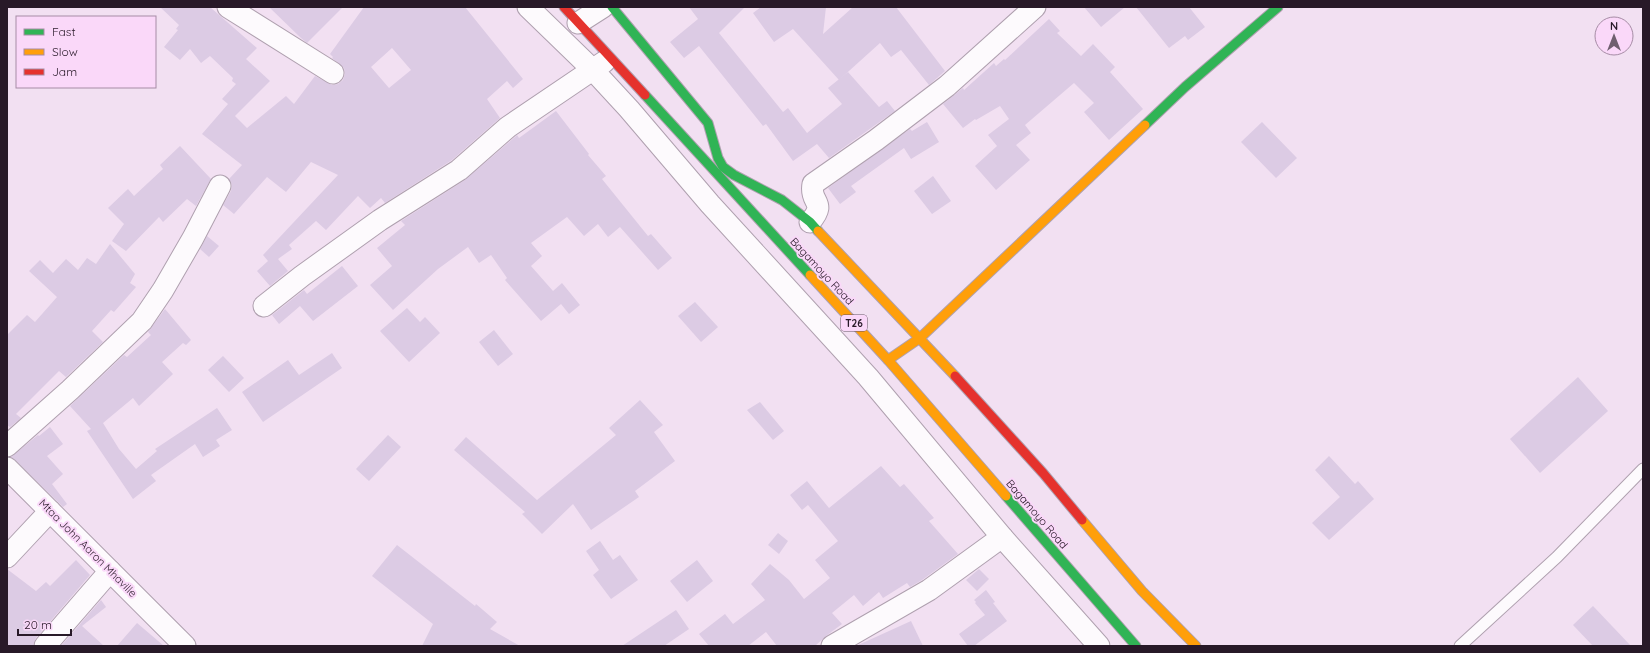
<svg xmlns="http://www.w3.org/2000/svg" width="1650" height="653" font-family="Quicksand,sans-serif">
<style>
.building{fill:#dccbe4;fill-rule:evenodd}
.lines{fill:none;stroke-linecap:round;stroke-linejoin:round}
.lane-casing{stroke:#afa0af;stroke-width:13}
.street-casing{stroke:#afa0af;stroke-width:23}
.fast-casing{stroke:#afa0af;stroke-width:11}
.slow-casing{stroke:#afa0af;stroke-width:11}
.jam-casing{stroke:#afa0af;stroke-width:11}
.lane{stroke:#fdfafd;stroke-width:11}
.street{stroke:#fdfafd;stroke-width:21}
.fast{stroke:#30b455;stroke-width:9}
.slow{stroke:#ff9f0a;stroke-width:9}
.jam{stroke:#e5322d;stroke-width:9}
.labels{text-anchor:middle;stroke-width:4;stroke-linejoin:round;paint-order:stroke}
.shield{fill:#fad8f9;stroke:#675267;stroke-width:1}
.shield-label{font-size:10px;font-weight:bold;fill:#281928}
.street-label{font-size:11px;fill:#281928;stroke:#fad8f9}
</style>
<rect width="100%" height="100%" fill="#f2e0f2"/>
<g class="building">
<path d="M160 7H210L257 48 246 59 270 81 235 116 247 128 286 96 294 104 315 76 332 85 338 84 343 80 345 74 344 68 332 58 333 57 330 54 364 7H465L523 79 513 88 507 81 487 99 500 118 452 160 385 203 381 198 370 208 358 196 326 230 316 221 289 245 292 249 278 259 288 271 270 286 257 271 268 261 263 255 338 175 311 162 286 192 267 177 234 214 223 205 231 191 232 185 229 179 242 165 202 134 228 104 222 99 236 84 232 81 233 78 210 56 201 63 190 49 180 60 164 47 178 30 176 29 179 25ZM392 48 411 70 389 88 371 67Z"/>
<polygon points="269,7 343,7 307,43 301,38"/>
<polygon points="689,7 745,7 719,33 783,112 788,108 807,133 842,104 828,88 848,72 879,107 887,101 895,111 829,158 817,144 793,161 766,124 763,126 699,46 684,58 670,42 698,19"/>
<polygon points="761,7 826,7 823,34 853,7 896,7 945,71 929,85 901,50 891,57 880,43 839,80 793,29 774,42 753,13"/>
<polygon points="1084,7 1125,7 1101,27"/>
<polygon points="1136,7 1189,7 1205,27 1188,40 1185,36 1169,48"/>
<polygon points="1049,19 1060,31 1057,33 1081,56 1093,44 1115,67 1110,72 1143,109 1109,140 1084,112 1094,103 1074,83 1025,125 1031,133 1016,145 1030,160 996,190 975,166 997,146 988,135 1009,119 1000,106 976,120 975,119 963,128 943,104 963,88 964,90 994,63 996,66 1004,59 1005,60"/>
<polygon points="556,111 589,154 588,155 606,176 602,179 648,236 651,234 672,258 658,270 620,227 608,237 598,224 584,236 567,217 531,243 542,256 531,266 553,291 562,283 580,305 569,314 561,304 541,321 505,280 507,278 491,255 479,263 468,247 438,269 393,310 370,285 392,266 377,248 405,225 401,221 465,180 515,137 517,135 519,138"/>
<polygon points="927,122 939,142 911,159 904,148 851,186 856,192 840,204 828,188 910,129 912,131"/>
<polygon points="1262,122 1297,158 1276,178 1241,142"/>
<polygon points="180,146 211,179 196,206 187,199 163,222 159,217 126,251 112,241 124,224 108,208 128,189 134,196 163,169 160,165"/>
<polygon points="933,176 951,201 932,214 914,191"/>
<polygon points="207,236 219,246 209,257 200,249"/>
<polygon points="110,244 135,274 130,283 136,287 114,312 111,310 92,331 103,342 66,377 59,371 16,414 21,418 10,427 7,425 7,335 27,315 35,322 57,297 29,271 40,260 53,273 66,259 78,270 87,258 96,264"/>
<polygon points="342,266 358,286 313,321 300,306 279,324 272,315 304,290 307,294"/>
<polygon points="695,302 718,327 701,342 678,316"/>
<polygon points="407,308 420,322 425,317 440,333 409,362 380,331"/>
<polygon points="165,309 191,340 186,345 183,343 162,362 173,374 139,406 133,398 103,423 119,449 136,469 157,451 155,449 217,408 232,430 216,440 220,446 203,457 195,444 151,475 156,481 133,499 87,431 91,429 70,406 124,355 127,357 151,335 148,332"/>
<polygon points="494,330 513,354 498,366 479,342"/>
<polygon points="332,353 342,368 263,422 242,392 288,360 299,375"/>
<polygon points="223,356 244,378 229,392 208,370"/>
<polygon points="1578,377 1608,411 1540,473 1510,439"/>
<polygon points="640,400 663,425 654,432 675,461 635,491 639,497 591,530 573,504 542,534 522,514 525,512 454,450 466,437 537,500 616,435 609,428"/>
<polygon points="760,402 784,431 773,440 747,410"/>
<polygon points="50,427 63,444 47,456 63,474 52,484 67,504 63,507 15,460 11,457 38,435 39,436"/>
<polygon points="388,435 401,447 369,481 356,469"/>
<polygon points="1329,456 1355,484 1358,481 1374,499 1329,540 1312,523 1340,497 1315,470"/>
<polygon points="881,466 900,487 904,484 934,518 929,521 958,554 922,580 910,587 907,583 883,598 879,592 863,606 854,595 832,613 842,624 826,636 815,646 777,646 766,632 748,646 709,646 699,634 725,614 733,624 765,600 751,584 770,564 789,580 804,599 830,578 815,560 838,541 808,505 802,510 790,495 807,481 829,508"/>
<polygon points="778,533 788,541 779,554 768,545"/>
<polygon points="600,541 613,560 620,555 638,580 611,599 593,575 599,570 586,551"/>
<polygon points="397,545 475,606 476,604 497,622 490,629 520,646 422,646 433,624 372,576"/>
<polygon points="76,560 90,575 36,638 33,646 7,646 7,569 36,591 46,582 50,586"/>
<polygon points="697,560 713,581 687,602 670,581"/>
<polygon points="979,569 989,579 977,591 966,580"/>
<polygon points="986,590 995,602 993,603 1007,621 974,646 968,646 959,634 985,615 975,603 976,602 974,600"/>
<polygon points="101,600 106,607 82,626 104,646 61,646"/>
<polygon points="1593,606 1631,646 1593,646 1573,625"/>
<polygon points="676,610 689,629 664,646 622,646"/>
<polygon points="911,621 923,646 856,646"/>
<polygon points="137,623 164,646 117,646"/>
</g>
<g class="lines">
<g class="lane-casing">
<polyline id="lane" points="1460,646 1557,557 1643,469"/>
</g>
<g class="street-casing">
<g id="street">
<polyline points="228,7 333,73"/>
<polyline points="528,7 593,70 629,109 710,204 868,377 1002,537 1099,646"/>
<polyline points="578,23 603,7"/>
<path d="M810 222C828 201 809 204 813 184L876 140 947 86 1035 7"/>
<polyline points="264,306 302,276 380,220 459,170 508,127 604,62"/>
<polyline points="7,446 70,390 142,321 163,290 193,238 220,186"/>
<polyline points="7,468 185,646"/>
<polyline points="7,557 50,511"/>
<polyline points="45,646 110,571"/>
<polyline points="832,646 929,590 1002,537"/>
</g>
</g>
<g class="fast-casing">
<g id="fast">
<polyline points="612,7 708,123 718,158 723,167 734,175 782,200 810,222 818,231"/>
<polyline points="645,95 810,275"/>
<polyline points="1145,125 1185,87 1278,7"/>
<polyline points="1006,496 1136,646"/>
</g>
</g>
<g class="slow-casing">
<g id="slow">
<polyline points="818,231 955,376"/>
<polyline points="810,275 888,360 1006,496"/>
<polyline points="888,360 920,338 1145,125"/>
<polyline points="1082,520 1142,591 1196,646"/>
</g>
</g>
<g class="jam-casing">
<g id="jam">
<polyline points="564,7 645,95"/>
<polyline points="955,376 1043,473 1082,520"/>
</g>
</g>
<use href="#lane" class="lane"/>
<use href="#street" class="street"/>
<use href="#fast" class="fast"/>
<use href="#slow" class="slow"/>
<use href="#jam" class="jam"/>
</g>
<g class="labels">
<rect class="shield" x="841" y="315" width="26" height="16" rx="3"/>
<g class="shield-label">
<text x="854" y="327">T26</text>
</g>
<g class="street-label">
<text transform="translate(822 271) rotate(47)" y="4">Bagamoyo Road</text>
<text transform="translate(1037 514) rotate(49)" y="4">Bagamoyo Road</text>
<text transform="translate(88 548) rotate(45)" y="4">Mtaa John Aaron Mhaville</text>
</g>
</g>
<rect width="1650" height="653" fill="none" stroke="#281928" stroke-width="16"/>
<rect x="16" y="16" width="140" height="72" fill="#fad8f9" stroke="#a68ca5"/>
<rect x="24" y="29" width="20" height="6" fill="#30b455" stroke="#a68ca5"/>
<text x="52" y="36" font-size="12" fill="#281928">Fast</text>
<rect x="24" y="49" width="20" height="6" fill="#ff9f0a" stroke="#a68ca5"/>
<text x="52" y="56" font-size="12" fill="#281928">Slow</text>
<rect x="24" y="69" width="20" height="6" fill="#e5322d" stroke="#a68ca5"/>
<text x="52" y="76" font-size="12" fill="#281928">Jam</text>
<g transform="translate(1614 36)"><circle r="19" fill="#fad8f9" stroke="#a68ca5"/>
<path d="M0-3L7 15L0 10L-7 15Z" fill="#6f5f6f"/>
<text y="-6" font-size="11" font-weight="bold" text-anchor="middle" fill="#281928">N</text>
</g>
<path d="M18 629v6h53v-6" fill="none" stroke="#281928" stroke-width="2"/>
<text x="24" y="629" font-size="12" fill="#281928" stroke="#fad8f9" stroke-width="3" paint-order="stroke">20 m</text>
</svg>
